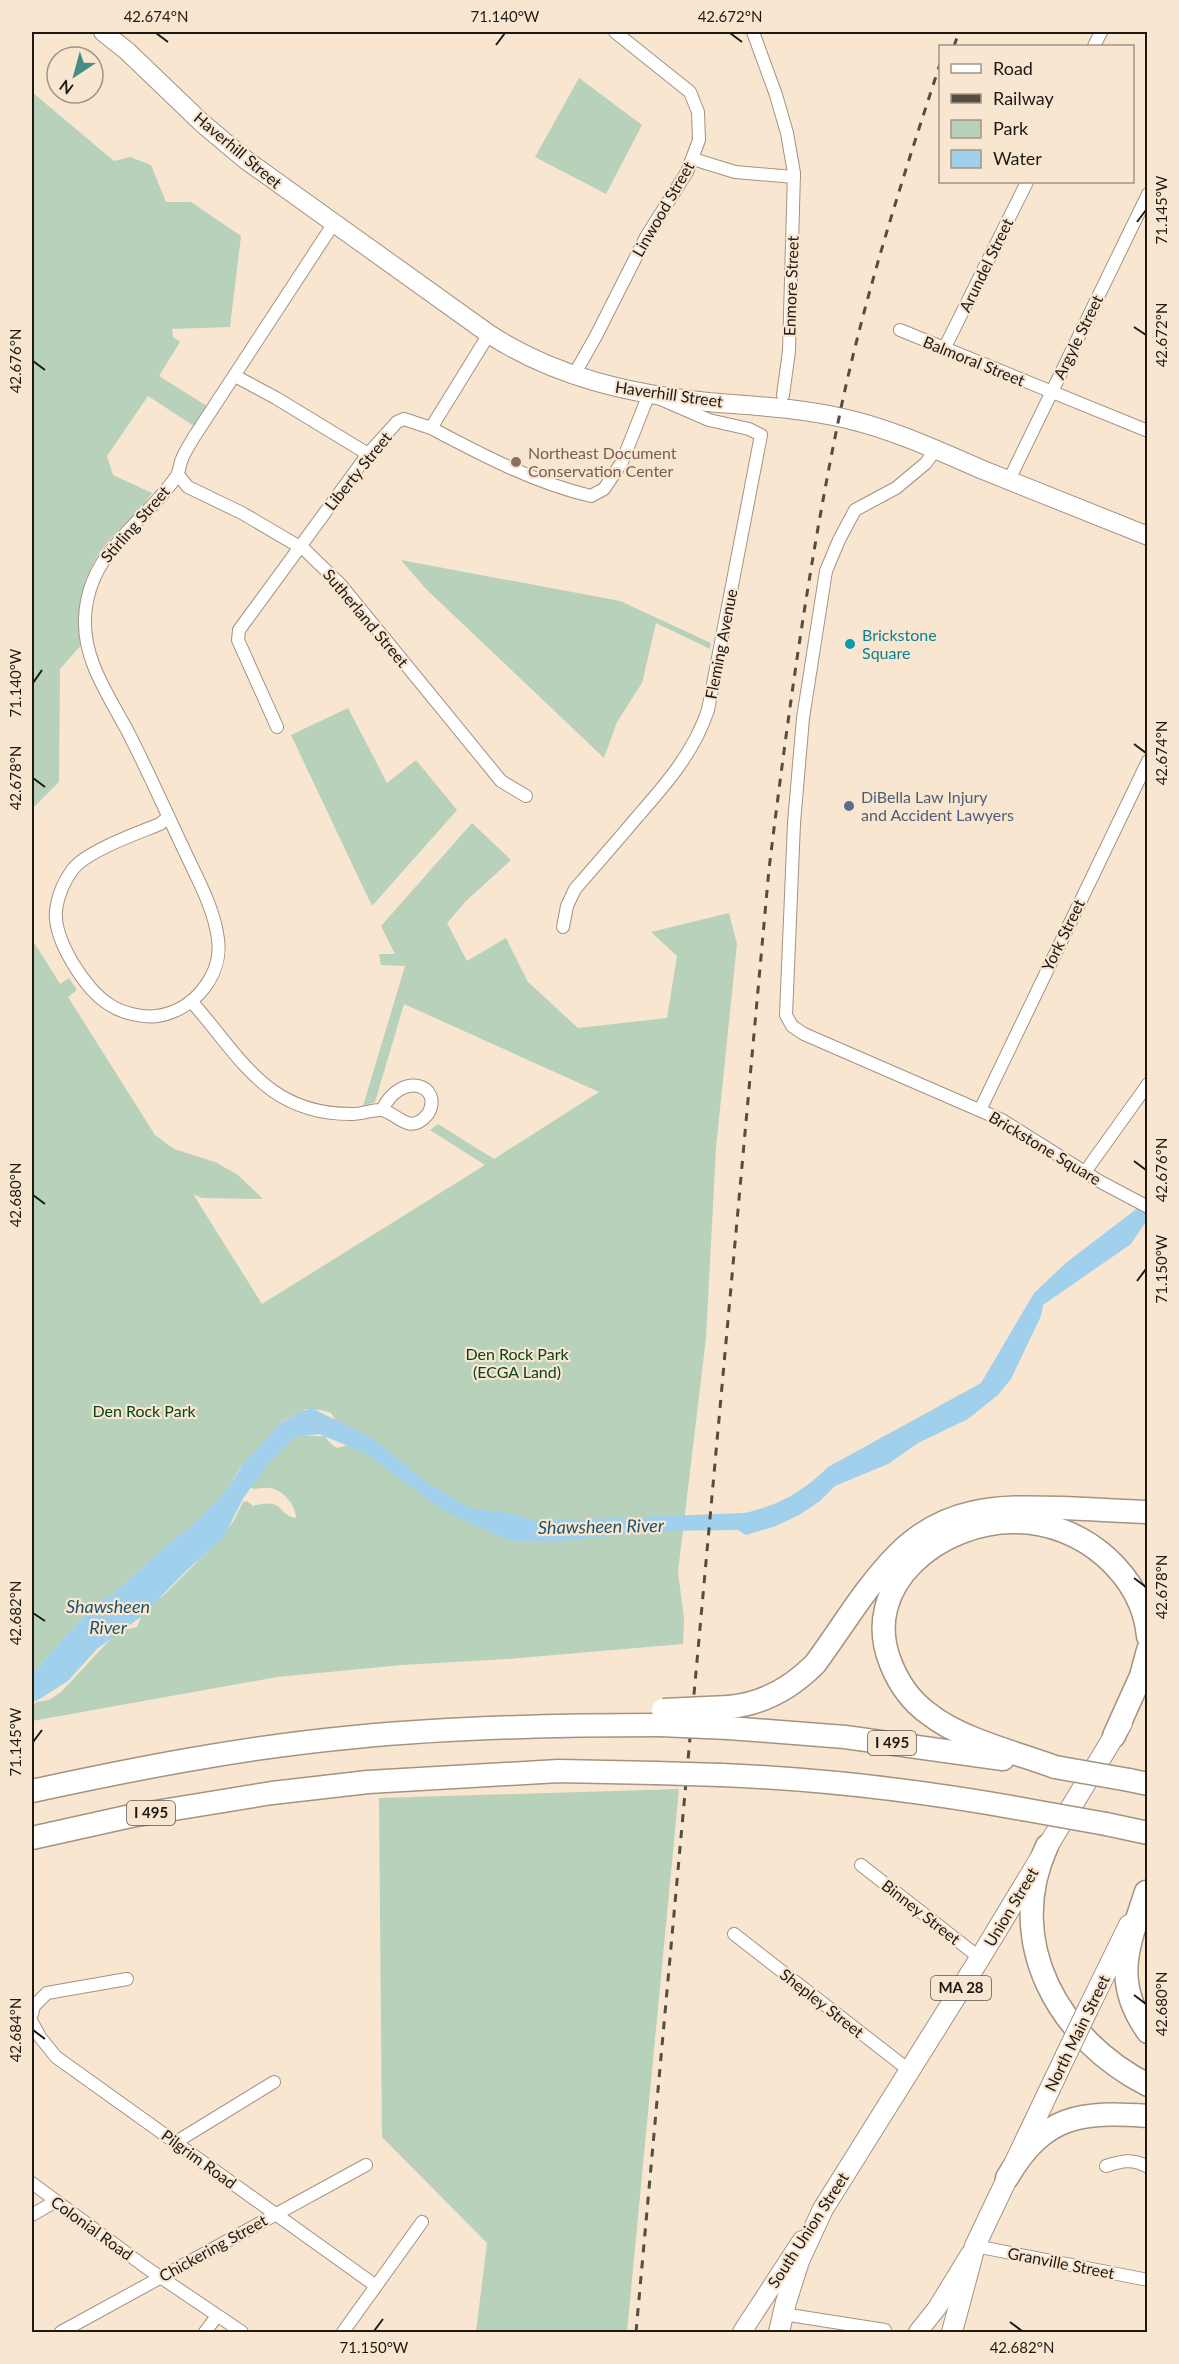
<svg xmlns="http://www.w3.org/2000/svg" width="1179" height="2364" font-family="Lato,sans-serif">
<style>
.green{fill:#b7d1ba}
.water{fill:#a1d0ec}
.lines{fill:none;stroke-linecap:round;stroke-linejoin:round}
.street-casing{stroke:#a49381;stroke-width:14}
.secondary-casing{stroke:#a49381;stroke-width:20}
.primary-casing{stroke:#a49381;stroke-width:22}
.highway-casing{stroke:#a49381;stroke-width:25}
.street{stroke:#fff;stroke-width:12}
.secondary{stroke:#fff;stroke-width:18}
.primary{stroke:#fff;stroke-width:20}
.highway{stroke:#fff;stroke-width:22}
.rail{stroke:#564d42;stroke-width:3;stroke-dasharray:8 8;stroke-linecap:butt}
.primary-bridge-casing{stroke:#a49381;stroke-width:22;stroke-linecap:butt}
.highway-bridge-casing{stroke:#a49381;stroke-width:25;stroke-linecap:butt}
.primary-bridge{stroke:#fff;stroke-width:20}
.highway-bridge{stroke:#fff;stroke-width:22}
.ticks{fill:none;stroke:#1f1912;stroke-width:2}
.education-dot{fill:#8d6e63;stroke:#f8e6d1;stroke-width:2}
.culture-dot{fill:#0f9aa8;stroke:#f8e6d1;stroke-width:2}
.service-dot{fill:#5c6f8a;stroke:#f8e6d1;stroke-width:2}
.labels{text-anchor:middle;stroke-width:4.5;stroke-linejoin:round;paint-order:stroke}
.shield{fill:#f8e6d1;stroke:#60564b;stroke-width:1.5}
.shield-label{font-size:15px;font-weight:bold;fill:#1f1912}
.street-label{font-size:16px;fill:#1f1912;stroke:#f8e6d1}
.education-label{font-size:16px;fill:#785e54;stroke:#f8e6d1;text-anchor:start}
.culture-label{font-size:16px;fill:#0d838f;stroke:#f8e6d1;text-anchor:start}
.service-label{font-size:16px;fill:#4e5e75;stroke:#f8e6d1;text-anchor:start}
.park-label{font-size:16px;fill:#06451b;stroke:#f8e6d1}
.water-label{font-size:18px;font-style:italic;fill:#1b5470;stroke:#f8e6d1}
.neatline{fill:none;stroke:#1f1912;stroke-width:2}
.ticks-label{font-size:15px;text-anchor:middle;fill:#1f1912}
</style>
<rect width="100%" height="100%" fill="#f8e6d1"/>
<g class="green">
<polygon points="579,78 642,125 606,194 535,157"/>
<path d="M32 92 114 161 130 157 151 165 166 202H191L241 236 230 327 172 329 173 337 180 342 159 376 207 406 194 426 148 396 107 456 113 475 152 493C141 510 127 521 114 535 86 564 73 604 82 644L60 669 59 782 32 809Z"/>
<polygon points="401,560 620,601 711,643 710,649 656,623 642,683 617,722 604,758 425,588"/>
<polygon points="348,708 387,783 416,760 457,810 372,906 291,735"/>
<path d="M472 823 511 860 466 901 447 923 467 961 506 938 528 982 578 1028 667 1018 677 956 651 932 729 913 737 944 716 1148 706 1338 678 1572 684 1619 683 1644 507 1659 402 1665 277 1677 32 1721V1708L36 1702 49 1700 61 1692 118 1631 137 1627 144 1610 164 1595 209 1550 233 1522 243 1502 247 1501 253 1506C286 1497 277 1516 296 1518 296 1505 283 1490 270 1488 263 1487 257 1490 250 1488L253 1480 279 1452 291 1435C304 1434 313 1437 325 1436L330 1443 337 1448 351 1444 331 1413 321 1410 306 1409 282 1422 240 1468 229 1487 204 1516 166 1546 113 1594 96 1603 32 1674V939L60 984 69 978 77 990 68 997 155 1135 174 1149 215 1162 238 1175 263 1199 202 1198 193 1194 262 1304 485 1165 430 1130 438 1124 494 1159 599 1092 404 1004 375 1102 363 1106 405 966 381 965 379 954H395L381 926Z"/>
<polygon points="679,1789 627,2332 476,2332 487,2243 382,2137 379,1798"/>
</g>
<path class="water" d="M1147 1186V1220L1131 1244 1043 1305 1041 1316 1011 1379 998 1395 968 1419 918 1443 888 1464 835 1486 820 1501 799 1515 776 1526 746 1535 738 1530 659 1531 561 1541H512L445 1512 367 1454 319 1434 295 1437 269 1463 244 1497 223 1538 186 1571 141 1617 97 1649 68 1681 38 1700 32 1702V1674L96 1603 113 1594 166 1546 200 1519 229 1487 243 1464 281 1423 300 1412 312 1408 375 1440 426 1482 472 1509 510 1513 535 1521 745 1513C781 1504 801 1493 828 1467L981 1383 1034 1293 1067 1262 1143 1204Z"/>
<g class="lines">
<g class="street-casing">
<g id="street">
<polyline points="753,32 776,95 787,133 794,173 789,351 783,395"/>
<polyline points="1094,46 1101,32"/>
<polyline points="693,159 735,172 794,177"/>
<polyline points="900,330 1148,431"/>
<polyline points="944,349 1027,182"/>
<polyline points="574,375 596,336 646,237 687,172 699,140 698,112 690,92 615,32"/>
<polyline points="235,376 276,398 368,454"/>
<path d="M431 428C482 455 535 483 591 496L604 489 622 462 649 394 709 420 749 429 761 435 708 710C694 752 667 783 638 816 617 841 596 865 575 889L567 906 563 927"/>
<polyline points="935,450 926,463 896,488 855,510 839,540 826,571 803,718 794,823 786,1015 792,1026 804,1034 1002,1120 1099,1181 1148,1207"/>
<polyline points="178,475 188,487 242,513 305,550 340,584 501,781 526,796"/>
<polyline points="1009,480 1148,194"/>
<polyline points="277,727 238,640 239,630 368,454 397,422 404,419 431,428 489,334"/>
<path d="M168 817 160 824C138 833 87 851 73 869 64 881 58 895 56 910 53 939 85 990 110 1005 122 1013 143 1018 157 1016 193 1011 223 976 218 939 214 908 198 880 185 852 166 812 148 771 128 732 109 696 83 660 85 618 88 551 142 526 176 477 180 472 179 465 182 459 185 451 190 444 194 437L334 223"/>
<path d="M191 1001C241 1057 266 1115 353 1114 362 1114 371 1110 380 1110 396 1110 408 1138 428 1114 444 1086 402 1069 382 1110"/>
<polyline points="980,1110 1148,761"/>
<polyline points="1085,1172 1148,1084"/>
<polyline points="861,1865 980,1958"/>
<polyline points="734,1934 910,2071"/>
<polyline points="32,2014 34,2006 47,1993 127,1979"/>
<polyline points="32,2022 40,2037 56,2057 376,2286"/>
<polyline points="176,2142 274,2082"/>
<path d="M1106 2166C1121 2161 1133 2158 1148 2167"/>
<polyline points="32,2183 144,2266 242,2332"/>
<polyline points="32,2215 56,2201"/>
<polyline points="975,2246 1148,2280"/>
<polyline points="783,2314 885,2330"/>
<polyline points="61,2332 366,2165"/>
<polyline points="205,2332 217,2316"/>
<polyline points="343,2332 422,2222"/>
</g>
</g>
<g class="secondary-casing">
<g id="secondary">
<path d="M103 32 127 51 202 123 246 160 489 334C555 377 630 394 708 402 755 406 802 408 847 419 894 430 939 451 983 470 1038 492 1093 514 1148 536"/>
<polyline points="742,2332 802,2240"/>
<polyline points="918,2332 937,2308 970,2254"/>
</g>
</g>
<g class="primary-casing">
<g id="primary">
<polyline points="1088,2009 1129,1925"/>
<polyline points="779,2332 786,2302 799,2261 823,2209 980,1958 1122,1723"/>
<polyline points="952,2332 975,2246 1066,2055"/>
</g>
</g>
<g class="highway-casing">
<g id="highway">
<path d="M729 1707C763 1704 791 1688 815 1664 841 1629 866 1586 897 1555 945 1506 997 1506 1061 1508 1090 1509 1119 1511 1148 1512"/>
<polyline points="729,1728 845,1737 1003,1759"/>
<polyline points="1114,1736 1141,1676 1148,1650"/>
<path d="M1055 1767C1017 1753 960 1739 929 1714 912 1702 899 1684 891 1664 858 1584 942 1521 1015 1522 1049 1522 1081 1535 1106 1557 1129 1578 1145 1604 1148 1636"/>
<path d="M721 1775C822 1779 922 1791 1022 1809"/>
<polyline points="1129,1780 1148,1784"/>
<path d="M32 1791C138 1768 246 1747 355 1737 457 1727 558 1725 660 1725"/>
<polyline points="1106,1824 1148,1833"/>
<polyline points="32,1838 131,1816 272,1793 368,1782 559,1771 655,1773"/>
<path d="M1047 1846C1003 1942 1059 2040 1148 2085"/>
<path d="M1146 1892C1129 1944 1111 1981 1148 2032"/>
<path d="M1007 2178C1044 2115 1080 2111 1148 2116"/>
</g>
</g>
<use href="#street" class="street"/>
<use href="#secondary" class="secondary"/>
<use href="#primary" class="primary"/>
<use href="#highway" class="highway"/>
<g class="rail">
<polyline points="954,46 959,32"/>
<path d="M636 2332 769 869C788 714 809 561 841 408 866 291 903 177 940 64"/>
</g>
<g class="primary-bridge-casing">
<polyline id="primary-bridge" points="1066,2055 1088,2009"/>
</g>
<g class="highway-bridge-casing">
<g id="highway-bridge">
<polyline points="663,1710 729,1707"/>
<polyline points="660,1725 729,1728"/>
<polyline points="1055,1767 1129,1780"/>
<polyline points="655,1773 721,1775"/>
<polyline points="1022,1809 1106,1824"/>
</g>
</g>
<use href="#primary-bridge" class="primary-bridge"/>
<use href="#highway-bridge" class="highway-bridge"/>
</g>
<path class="ticks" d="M156 33 168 42M730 33 742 42M496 45 505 33M1137 222 1146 210M1134 327 1146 335M33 361 45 370M33 683 42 670M1134 744 1146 753M33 778 45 787M1134 1161 1146 1170M33 1195 45 1204M1137 1281 1146 1269M1134 1578 1146 1587M33 1613 45 1621M33 1742 42 1730M1134 1995 1146 2004M33 2030 45 2039M1010 2322 1022 2331M374 2331 383 2319"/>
<circle class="education-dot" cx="516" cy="462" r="6"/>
<circle class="culture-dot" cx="850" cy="644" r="6"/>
<circle class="service-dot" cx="849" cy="806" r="6"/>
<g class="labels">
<g class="shield">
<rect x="868" y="1731" width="48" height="24" rx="4.5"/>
<rect x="127" y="1801" width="48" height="24" rx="4.5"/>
<rect x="931" y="1976" width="60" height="24" rx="4.5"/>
</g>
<g class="shield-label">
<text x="892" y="1748">I 495</text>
<text x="151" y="1818">I 495</text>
<text x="961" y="1993">MA 28</text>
</g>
<g class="street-label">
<text transform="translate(238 150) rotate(40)" y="6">Haverhill Street</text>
<text transform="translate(663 209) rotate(-60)" y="6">Linwood Street</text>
<text transform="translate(986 265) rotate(-64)" y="6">Arundel Street</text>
<text transform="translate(791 286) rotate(-88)" y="6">Enmore Street</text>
<text transform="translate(1078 337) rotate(-64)" y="6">Argyle Street</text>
<text transform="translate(974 361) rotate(22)" y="6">Balmoral Street</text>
<text transform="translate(669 394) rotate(8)" y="6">Haverhill Street</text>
<text transform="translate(358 471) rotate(-51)" y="6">Liberty Street</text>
<text transform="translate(135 524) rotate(-49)" y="6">Stirling Street</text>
<text transform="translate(366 618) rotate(50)" y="6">Sutherland Street</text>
<text transform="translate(721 644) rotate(-79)" y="6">Fleming Avenue</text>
<text transform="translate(1063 935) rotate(-64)" y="6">York Street</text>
<text transform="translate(1045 1148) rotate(31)" y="6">Brickstone Square</text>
<text transform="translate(1011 1907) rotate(-59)" y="6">Union Street</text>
<text transform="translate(921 1912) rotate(38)" y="6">Binney Street</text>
<text transform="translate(822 2003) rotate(38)" y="6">Shepley Street</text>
<text transform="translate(1077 2033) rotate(-64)" y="6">North Main Street</text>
<text transform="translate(199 2159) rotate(36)" y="6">Pilgrim Road</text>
<text transform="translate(92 2228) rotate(36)" y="6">Colonial Road</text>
<text transform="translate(808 2230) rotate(-57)" y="6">South Union Street</text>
<text transform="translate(213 2248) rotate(-29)" y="6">Chickering Street</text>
<text transform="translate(1061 2263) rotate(11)" y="6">Granville Street</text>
</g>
<g class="education-label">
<text x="528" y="459">Northeast Document<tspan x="528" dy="18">Conservation Center</tspan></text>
</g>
<g class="culture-label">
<text x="862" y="641">Brickstone<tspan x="862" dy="18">Square</tspan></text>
</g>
<g class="service-label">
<text x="861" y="803">DiBella Law Injury<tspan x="861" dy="18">and Accident Lawyers</tspan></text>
</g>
<g class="park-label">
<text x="517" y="1360">Den Rock Park<tspan x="517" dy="18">(ECGA Land)</tspan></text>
<text x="144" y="1417">Den Rock Park</text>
</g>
<g class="water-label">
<text transform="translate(601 1527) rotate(-1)" y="6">Shawsheen River</text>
<text x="108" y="1613">Shawsheen<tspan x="108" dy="21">River</tspan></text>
</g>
</g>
<rect width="1179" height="2364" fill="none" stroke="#f8e6d1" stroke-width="66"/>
<rect x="939" y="45" width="195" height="138" fill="#f8e6d1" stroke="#a19485" stroke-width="1.5"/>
<rect x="951" y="64" width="30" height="9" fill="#ffffff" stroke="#a19485" stroke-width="1.5"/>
<text x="993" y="75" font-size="18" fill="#1f1912">Road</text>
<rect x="951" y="94" width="30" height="9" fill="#564d42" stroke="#a19485" stroke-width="1.5"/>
<text x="993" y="105" font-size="18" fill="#1f1912">Railway</text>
<rect x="951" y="120" width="30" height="18" fill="#b7d1ba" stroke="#a19485" stroke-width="1.5"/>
<text x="993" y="135" font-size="18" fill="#1f1912">Park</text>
<rect x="951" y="150" width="30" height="18" fill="#a1d0ec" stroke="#a19485" stroke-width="1.5"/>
<text x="993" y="165" font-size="18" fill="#1f1912">Water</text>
<g transform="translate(75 75) rotate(216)"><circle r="28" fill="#f8e6d1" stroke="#a19485" stroke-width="1.5"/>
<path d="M0-4.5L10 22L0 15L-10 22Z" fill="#488d82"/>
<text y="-9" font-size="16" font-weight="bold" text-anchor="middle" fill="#1f1912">N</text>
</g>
<rect x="33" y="33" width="1113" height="2298" class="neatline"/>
<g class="ticks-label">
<text x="156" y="22">42.674°N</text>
<text x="505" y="22">71.140°W</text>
<text x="730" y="22">42.672°N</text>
<text transform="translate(1162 210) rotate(-90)" y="5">71.145°W</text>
<text transform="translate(1162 335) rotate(-90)" y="5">42.672°N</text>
<text transform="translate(16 361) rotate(-90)" y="5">42.676°N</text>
<text transform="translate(16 683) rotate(-90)" y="5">71.140°W</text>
<text transform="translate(1162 753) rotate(-90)" y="5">42.674°N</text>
<text transform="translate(16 778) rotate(-90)" y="5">42.678°N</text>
<text transform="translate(1162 1170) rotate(-90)" y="5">42.676°N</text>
<text transform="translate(16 1195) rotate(-90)" y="5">42.680°N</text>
<text transform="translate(1162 1269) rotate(-90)" y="5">71.150°W</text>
<text transform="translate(1162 1587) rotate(-90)" y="5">42.678°N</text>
<text transform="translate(16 1613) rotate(-90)" y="5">42.682°N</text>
<text transform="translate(16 1742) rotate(-90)" y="5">71.145°W</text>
<text transform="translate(1162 2004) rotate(-90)" y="5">42.680°N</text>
<text transform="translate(16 2030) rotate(-90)" y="5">42.684°N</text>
<text x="374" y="2353">71.150°W</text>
<text x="1022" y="2353">42.682°N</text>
</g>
</svg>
